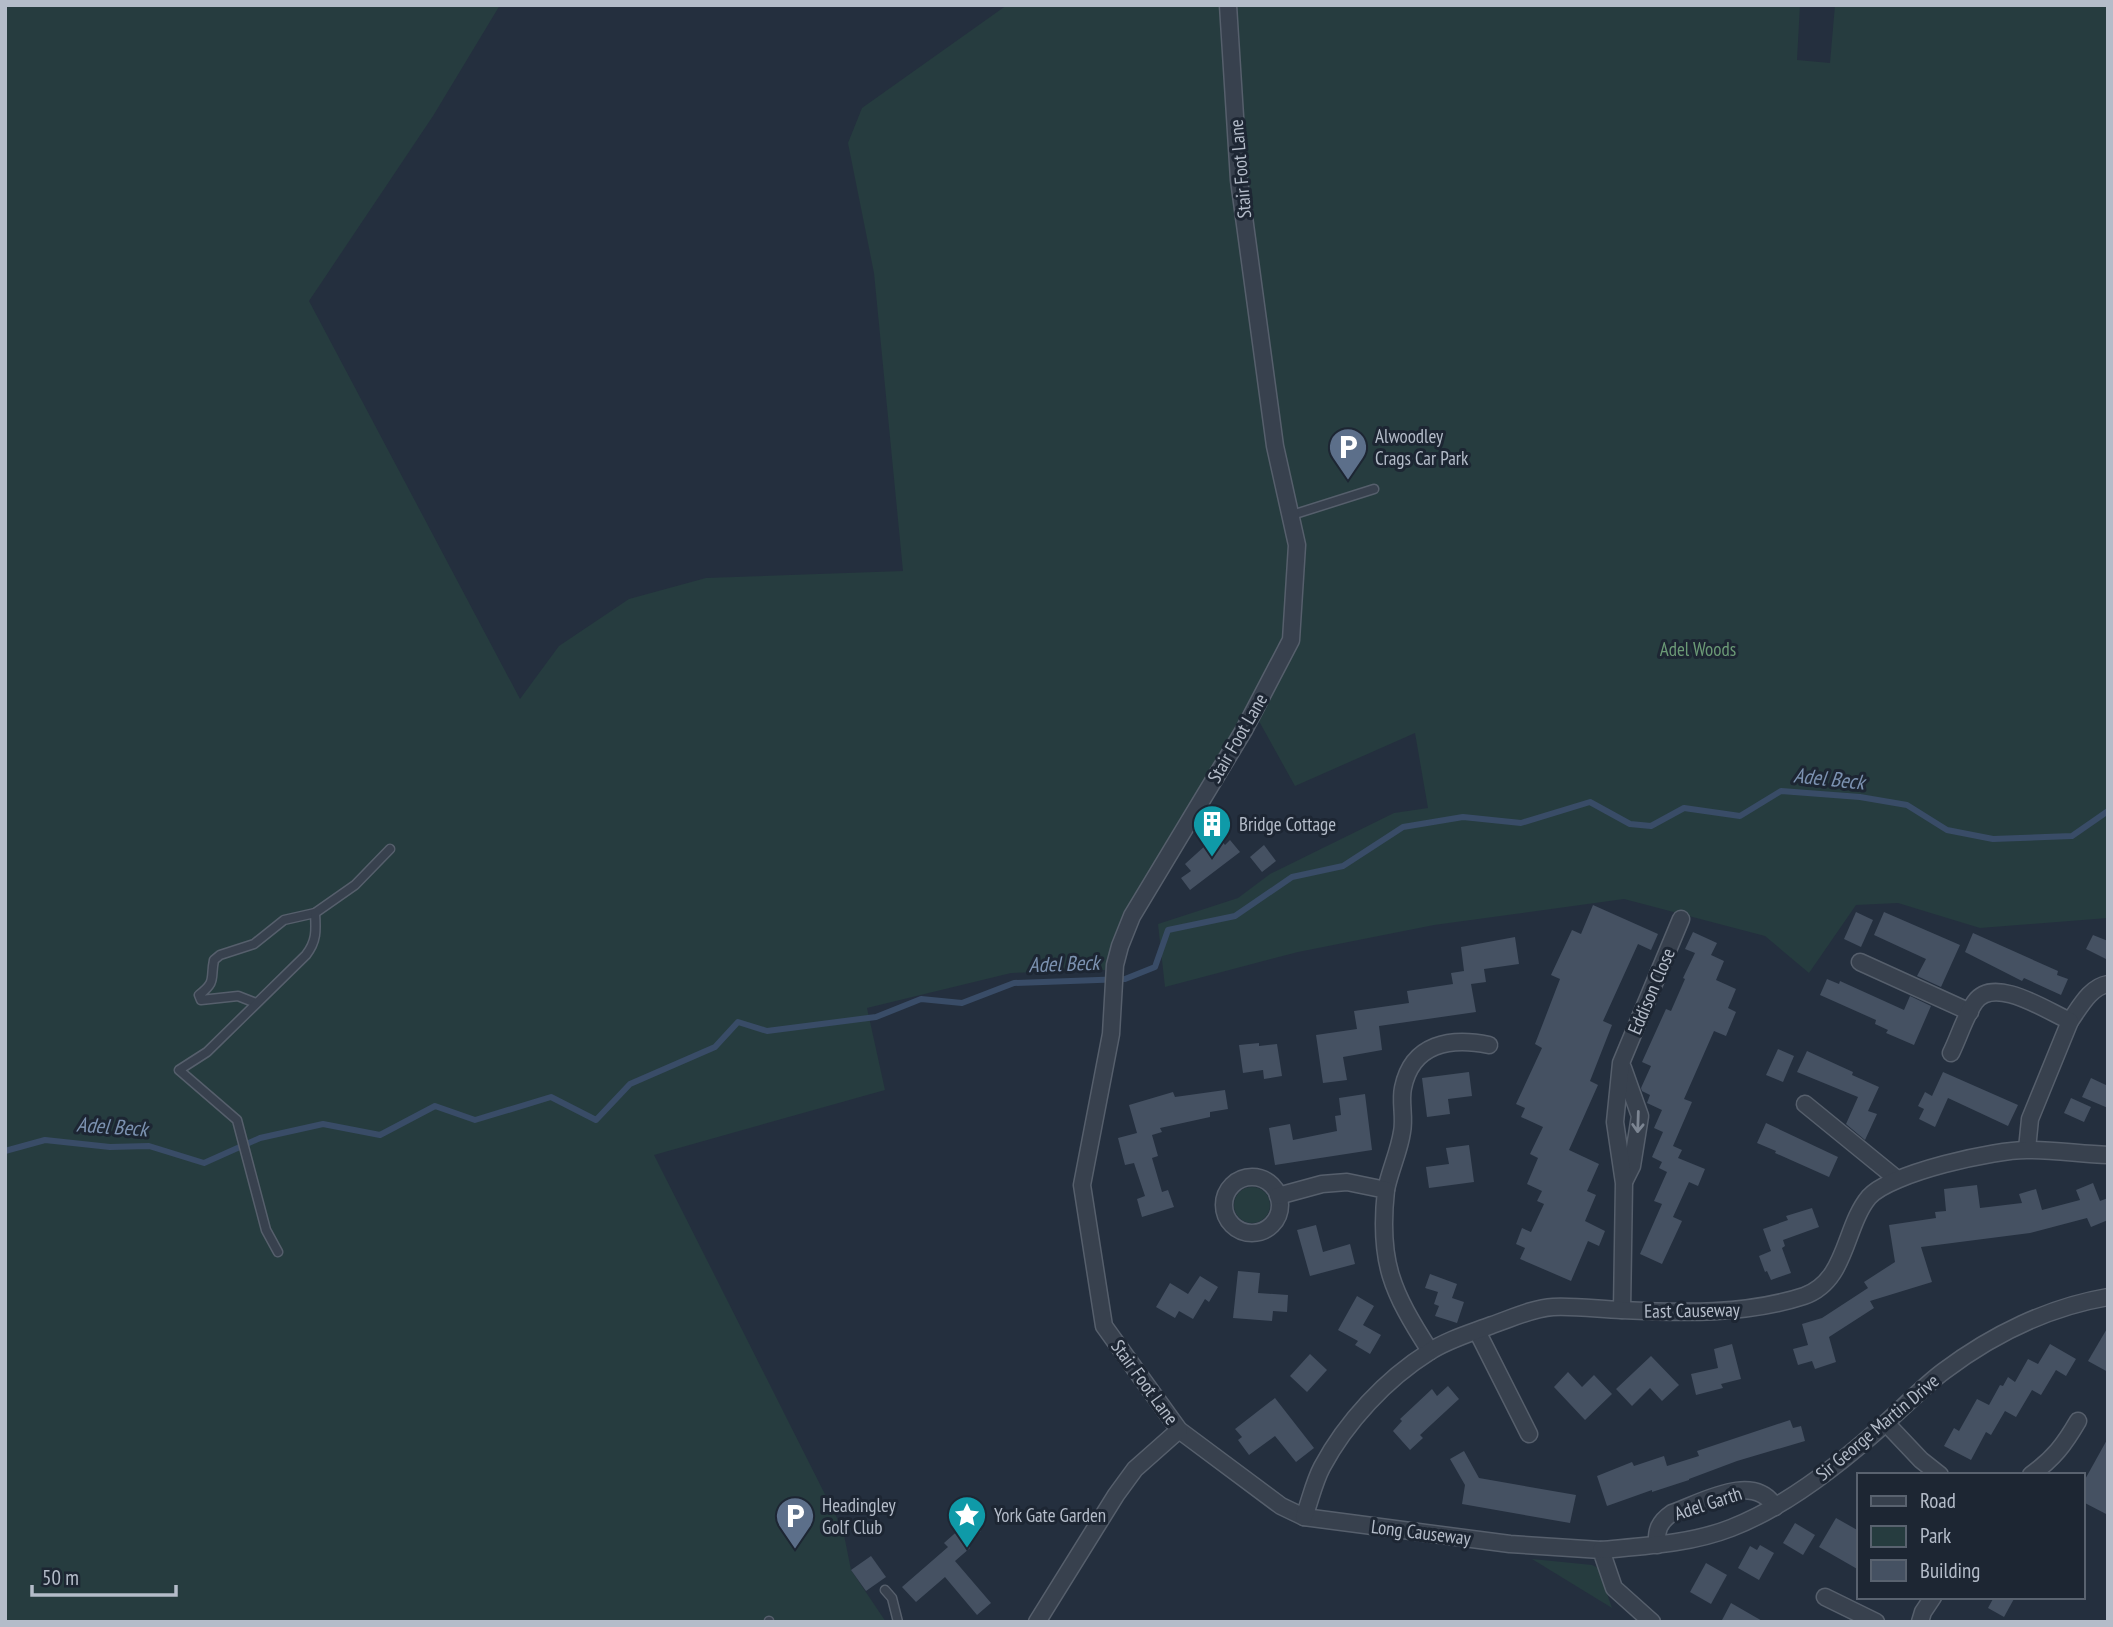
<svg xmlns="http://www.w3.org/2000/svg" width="2113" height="1627" font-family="'PT Sans Narrow',sans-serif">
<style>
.green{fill:#263c3f}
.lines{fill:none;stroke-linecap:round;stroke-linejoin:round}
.stream{stroke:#394c67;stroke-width:6}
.building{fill:#455162}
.lane-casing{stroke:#565f6c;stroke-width:11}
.street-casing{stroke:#565f6c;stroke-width:19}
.lane{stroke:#38414e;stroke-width:8}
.street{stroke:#38414e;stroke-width:16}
.oneway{stroke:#7c8592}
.labels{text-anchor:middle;stroke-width:6;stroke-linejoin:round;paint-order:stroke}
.street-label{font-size:19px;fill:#b4bcc9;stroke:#1d2633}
.poi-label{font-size:19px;fill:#b4bcc9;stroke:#1d2633;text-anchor:start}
.park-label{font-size:19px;fill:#6b9a76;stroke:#1d2633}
.water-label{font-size:21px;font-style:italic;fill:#7c92b1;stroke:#1d2633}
</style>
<rect width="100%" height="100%" fill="#242f3e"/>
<g class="green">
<polygon points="5,5 500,5 433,116 309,301 520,699 559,646 629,599 706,578 903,571 874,273 848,143 862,108 1007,5 1800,5 1797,60 1830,63 1835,5 2108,5 2108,918 1980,928 1898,903 1856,905 1809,973 1765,936 1624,899 1434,925 1298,952 1165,987 1158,924 1238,898 1270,874 1394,813 1428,808 1415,733 1295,786 1250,705 1132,899 1105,970 1011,973 867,1008 885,1090 654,1155 843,1530 851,1570 886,1622 5,1622"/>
<circle cx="1252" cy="1205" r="18"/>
<polygon points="1532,1559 1592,1565 1598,1568 1612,1608"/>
</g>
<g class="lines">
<polyline class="stream" points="5,1151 45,1140 110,1147 149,1146 204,1163 260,1138 323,1124 380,1135 435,1106 475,1120 551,1097 596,1120 630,1084 715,1047 738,1022 767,1031 876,1017 921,999 962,1003 1014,983 1125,979 1155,967 1168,930 1235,916 1292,877 1343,866 1403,827 1463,817 1521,823 1590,802 1630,824 1651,826 1684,808 1740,816 1781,791 1860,797 1907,805 1947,830 1993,839 2072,836 2108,811"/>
</g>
<g class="building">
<polygon points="1217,835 1225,845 1230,840 1240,852 1190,890 1181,878 1191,871 1185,864"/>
<polygon points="1264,845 1276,861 1262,872 1250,857"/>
<polygon points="1593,905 1658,934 1651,950 1638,944 1603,1021 1612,1025 1590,1081 1598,1085 1569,1150 1599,1164 1587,1191 1596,1195 1585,1221 1605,1231 1599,1246 1588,1241 1571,1281 1520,1259 1525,1248 1516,1244 1522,1228 1531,1232 1544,1204 1537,1201 1542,1191 1527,1184 1538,1158 1530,1154 1543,1127 1521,1117 1525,1108 1516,1104 1542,1048 1535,1044 1560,979 1551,975 1572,930 1581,934"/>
<polygon points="1856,912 1873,920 1861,947 1844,939"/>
<polygon points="1884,912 1960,945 1941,987 1917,976 1926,959 1874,935"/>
<polygon points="1693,932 1717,943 1711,955 1724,961 1716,980 1736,989 1728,1008 1736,1012 1726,1036 1714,1031 1684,1099 1692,1102 1673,1146 1682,1150 1678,1158 1705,1169 1698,1186 1689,1182 1673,1217 1682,1221 1662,1264 1640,1254 1662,1204 1654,1201 1667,1172 1659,1168 1662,1162 1652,1157 1663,1132 1654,1128 1662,1110 1647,1103 1650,1095 1642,1091 1641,1088 1651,1066 1642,1062 1666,1009 1671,1011 1685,979 1683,978 1695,953 1685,949"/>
<polygon points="1973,933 2058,971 2057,975 2068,979 2061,995 2024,978 2022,981 1965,952"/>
<polygon points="2093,935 2108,941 2108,960 2086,949"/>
<polygon points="1515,937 1519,964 1484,969 1486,982 1471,984 1476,1012 1379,1026 1382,1050 1343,1057 1347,1080 1323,1083 1316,1035 1357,1029 1354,1011 1409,1003 1407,991 1453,984 1451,973 1464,971 1461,947"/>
<polygon points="1827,979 1839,984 1840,981 1904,1010 1910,996 1931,1006 1914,1045 1886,1033 1888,1030 1875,1024 1876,1020 1820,995"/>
<polygon points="1259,1043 1259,1046 1277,1044 1282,1076 1264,1079 1263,1070 1243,1073 1239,1045"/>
<polygon points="1778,1049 1794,1056 1783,1082 1766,1075"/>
<polygon points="1807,1051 1853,1072 1852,1075 1879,1087 1868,1111 1877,1114 1865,1140 1846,1124 1858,1097 1797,1072"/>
<polygon points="1469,1072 1472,1096 1448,1099 1450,1114 1427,1117 1422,1078"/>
<polygon points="1943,1072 2018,1105 2008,1126 1948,1098 1935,1127 1919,1119 1924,1109 1918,1106 1925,1092 1932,1096"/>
<polygon points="2091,1078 2108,1086 2108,1108 2082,1097"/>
<polygon points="1225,1090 1228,1109 1210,1112 1210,1117 1160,1128 1162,1132 1152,1135 1158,1156 1152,1158 1162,1192 1168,1190 1174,1207 1142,1217 1137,1199 1145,1196 1134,1163 1125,1165 1118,1138 1137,1133 1129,1105 1173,1092 1175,1097"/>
<polygon points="1365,1094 1372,1150 1275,1165 1269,1128 1290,1124 1293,1140 1337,1131 1335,1116 1341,1115 1339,1098"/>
<polygon points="2071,1098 2091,1107 2084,1122 2064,1113"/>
<polygon points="1766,1123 1838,1157 1829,1177 1775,1153 1776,1151 1757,1143"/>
<polygon points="1469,1145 1474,1182 1429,1188 1426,1167 1449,1164 1446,1148"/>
<polygon points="2093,1183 2100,1201 2108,1198 2108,1220 2091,1227 2087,1218 2030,1233 1921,1247 1932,1282 1870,1301 1874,1308 1829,1337 1836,1362 1815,1369 1812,1361 1798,1365 1793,1349 1808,1345 1802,1324 1822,1318 1868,1288 1864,1282 1895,1262 1889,1225 1936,1218 1935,1212 1946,1211 1944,1189 1977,1185 1980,1208 2022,1203 2019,1194 2036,1189 2042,1210 2080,1200 2076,1190"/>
<polygon points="1812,1208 1819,1227 1783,1240 1785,1246 1782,1248 1791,1273 1771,1280 1767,1271 1765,1272 1759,1256 1771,1251 1763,1229 1788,1220 1786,1216"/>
<polygon points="1316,1225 1323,1252 1350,1244 1355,1264 1310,1276 1297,1230"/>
<polygon points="1238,1271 1260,1273 1258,1293 1288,1295 1287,1312 1273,1311 1272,1321 1233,1318"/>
<polygon points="1430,1274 1457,1284 1452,1298 1464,1302 1457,1323 1435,1316 1439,1306 1434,1304 1438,1292 1425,1288"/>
<polygon points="1200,1276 1218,1287 1209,1302 1205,1299 1193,1319 1179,1311 1175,1318 1156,1307 1170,1283 1188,1294"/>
<polygon points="1357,1296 1374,1306 1363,1325 1381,1335 1370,1354 1355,1345 1358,1341 1338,1330"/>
<polygon points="2108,1327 2108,1372 2088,1361"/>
<polygon points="1732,1344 1741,1379 1721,1384 1723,1388 1696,1395 1691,1374 1718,1368 1714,1349"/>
<polygon points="2050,1344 2076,1359 2066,1376 2056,1370 2041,1395 2032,1390 2016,1417 2005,1411 1991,1435 1986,1432 1971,1460 1944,1446 1954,1428 1959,1431 1977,1399 1989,1405 2000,1385 2003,1386 2008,1377 2015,1382 2028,1359 2038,1364"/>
<polygon points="1310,1354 1327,1370 1307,1392 1290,1376"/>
<polygon points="1651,1356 1679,1385 1662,1401 1650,1388 1632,1406 1616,1389"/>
<polygon points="1568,1372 1582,1387 1594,1375 1612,1394 1585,1420 1554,1387"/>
<polygon points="1448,1386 1459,1399 1420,1435 1423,1438 1410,1450 1393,1431 1402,1421 1400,1419 1432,1389 1437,1396"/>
<polygon points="1275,1398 1314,1448 1296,1462 1275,1436 1249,1455 1238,1440 1242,1437 1235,1429"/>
<polygon points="1790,1420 1793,1428 1801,1426 1805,1441 1737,1461 1689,1479 1689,1480 1652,1492 1652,1490 1607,1506 1597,1476 1632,1462 1634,1466 1664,1456 1667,1466 1699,1456 1697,1451"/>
<polygon points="2108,1438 2108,1515 2083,1502 2083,1483"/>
<polygon points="1464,1451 1479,1478 1576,1495 1570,1523 1462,1504 1465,1485 1450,1459"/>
<polygon points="1836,1518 1859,1531 1859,1570 1819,1547"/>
<polygon points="971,1519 981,1531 967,1544 970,1548 955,1561 991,1603 977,1615 945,1577 916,1602 902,1587 948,1547 944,1543"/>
<polygon points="1795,1523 1815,1535 1803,1555 1783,1543"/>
<polygon points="1760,1545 1774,1553 1759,1580 1738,1568 1750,1546 1757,1550"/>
<polygon points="871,1556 886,1577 866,1591 851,1570"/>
<polygon points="1706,1563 1727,1575 1711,1604 1690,1592"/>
<polygon points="1994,1597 2015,1597 2004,1617 1988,1608"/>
<polygon points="1731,1603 1764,1622 1721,1622"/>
</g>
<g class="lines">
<g class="lane-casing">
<g id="lane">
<polyline points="1292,515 1374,489"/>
<path d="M256 1003 238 996 201 1000 199 995C217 981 210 979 214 960L220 955 254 944 284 920 315 913"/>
<path d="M278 1252 266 1230 237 1120 179 1070 207 1052 306 955C317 941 316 930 315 913L355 885 390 849"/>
<polyline points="885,1590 892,1598 898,1622"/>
<polyline points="769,1621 769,1622"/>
</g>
</g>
<g class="street-casing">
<g id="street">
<polyline points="1228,5 1239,180 1275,446 1297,545 1291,640 1244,730 1132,916 1120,946 1115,965 1111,1034 1082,1185 1104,1326 1179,1430 1281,1506 1304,1517 1510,1544 1601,1550 1614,1588 1652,1622"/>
<polyline points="1860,962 1970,1012"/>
<path d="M2070 1021C2080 1007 2090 987 2108 984"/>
<path d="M1951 1053C1959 1037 1965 1016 1975 1002 1994 975 2047 1011 2070 1021L2030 1119 2027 1149"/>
<polyline points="1623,1068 1640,1116 1632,1166 1625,1180"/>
<polyline points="1805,1104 1897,1179"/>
<circle cx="1252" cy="1205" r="28"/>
<path d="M1386 1190C1390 1170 1399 1152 1402 1132 1405 1117 1400 1102 1403 1088 1412 1043 1451 1037 1489 1045"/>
<path d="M1278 1196 1322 1184 1347 1182 1386 1190C1378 1262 1392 1292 1430 1351"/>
<polyline points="1622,1310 1624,1183 1615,1122 1621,1063 1681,919"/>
<polyline points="1477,1331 1529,1434"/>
<polyline points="1886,1423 1921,1460 1940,1475"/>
<path d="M2031 1475C2054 1458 2064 1445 2078 1421"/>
<path d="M1304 1517C1310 1501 1314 1482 1322 1467 1346 1422 1386 1379 1429 1352 1447 1340 1471 1333 1492 1325 1510 1319 1533 1308 1553 1307 1575 1306 1598 1309 1621 1310 1682 1313 1746 1315 1804 1296 1847 1281 1844 1227 1869 1197 1890 1173 1996 1149 2029 1150 2055 1150 2081 1154 2108 1155"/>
<path d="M1657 1545C1656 1530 1659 1522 1672 1513 1701 1503 1754 1471 1775 1507"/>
<path d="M1601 1550C1644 1546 1690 1544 1731 1528 1788 1506 1844 1461 1889 1420 1907 1404 1925 1385 1944 1371 1992 1335 2049 1307 2108 1297"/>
<polyline points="1825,1597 1876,1622"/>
<polyline points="1037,1622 1116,1495 1135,1469 1179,1430"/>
<polyline points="1920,1622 1923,1612 1933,1597"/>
</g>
</g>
<use href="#lane" class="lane"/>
<use href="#street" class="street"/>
</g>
<defs><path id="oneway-shaft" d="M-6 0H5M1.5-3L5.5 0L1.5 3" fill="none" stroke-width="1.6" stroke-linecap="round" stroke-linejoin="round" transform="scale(1.75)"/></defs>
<use class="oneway" href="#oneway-shaft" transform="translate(1638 1122) rotate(92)"/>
<defs>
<g id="parking-pin" transform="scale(2.0125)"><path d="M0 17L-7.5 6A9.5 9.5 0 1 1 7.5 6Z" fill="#5c6f8a" stroke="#1d2633"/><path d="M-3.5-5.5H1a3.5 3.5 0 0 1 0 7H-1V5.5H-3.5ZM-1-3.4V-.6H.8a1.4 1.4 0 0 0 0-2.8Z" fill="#fff"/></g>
<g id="building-pin" transform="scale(2.0125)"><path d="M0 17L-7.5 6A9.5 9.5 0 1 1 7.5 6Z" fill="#0f9aa8" stroke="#1d2633"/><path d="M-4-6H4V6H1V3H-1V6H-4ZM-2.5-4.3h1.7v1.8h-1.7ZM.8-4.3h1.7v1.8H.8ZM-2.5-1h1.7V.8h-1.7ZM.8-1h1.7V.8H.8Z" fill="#fff"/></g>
<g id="sight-pin" transform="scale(2.0125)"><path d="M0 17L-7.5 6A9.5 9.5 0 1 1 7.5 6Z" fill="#0f9aa8" stroke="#1d2633"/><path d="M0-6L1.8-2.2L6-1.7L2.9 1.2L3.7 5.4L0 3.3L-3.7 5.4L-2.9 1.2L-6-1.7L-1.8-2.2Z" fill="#fff"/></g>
</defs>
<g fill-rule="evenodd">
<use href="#parking-pin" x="1348" y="447"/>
<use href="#building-pin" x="1212" y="824"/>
<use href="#sight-pin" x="967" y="1515"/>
<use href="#parking-pin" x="795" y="1516"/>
</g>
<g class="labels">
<g class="street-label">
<text transform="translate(1240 169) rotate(-95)" y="7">Stair Foot Lane</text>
<text transform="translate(1237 738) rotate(-60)" y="7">Stair Foot Lane</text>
<text transform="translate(1651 991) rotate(-67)" y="7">Eddison Close</text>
<text transform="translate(1692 1310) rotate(-1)" y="7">East Causeway</text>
<text transform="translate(1145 1382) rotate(54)" y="7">Stair Foot Lane</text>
<text transform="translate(1877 1427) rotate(-40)" y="7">Sir George Martin Drive</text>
<text transform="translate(1708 1503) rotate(-18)" y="7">Adel Garth</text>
<text transform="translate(1421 1532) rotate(7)" y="7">Long Causeway</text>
</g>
<g class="poi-label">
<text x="1375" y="443">Alwoodley<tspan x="1375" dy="22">Crags Car Park</tspan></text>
<text x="1239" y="831">Bridge Cottage</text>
<text x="822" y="1512">Headingley<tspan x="822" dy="22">Golf Club</tspan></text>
<text x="994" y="1522">York Gate Garden</text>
</g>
<g class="park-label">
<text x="1698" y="656">Adel Woods</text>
</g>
<g class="water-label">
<text transform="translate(1829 779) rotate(6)" y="7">Adel Beck</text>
<text transform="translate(1064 964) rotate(-2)" y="7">Adel Beck</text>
<text transform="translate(112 1127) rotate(4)" y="7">Adel Beck</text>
</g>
</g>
<rect width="2113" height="1627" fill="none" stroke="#b4bcc9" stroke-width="14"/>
<rect x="1857" y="1473" width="228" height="126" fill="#1d2633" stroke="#59626f" stroke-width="2"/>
<rect x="1871" y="1496" width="35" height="10" fill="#38414e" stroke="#59626f" stroke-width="2"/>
<text x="1920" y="1508" font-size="21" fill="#b4bcc9">Road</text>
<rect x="1871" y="1526" width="35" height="21" fill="#263c3f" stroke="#59626f" stroke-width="2"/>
<text x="1920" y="1543" font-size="21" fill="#b4bcc9">Park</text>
<rect x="1871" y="1560" width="35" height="21" fill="#455162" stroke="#59626f" stroke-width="2"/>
<text x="1920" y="1578" font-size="21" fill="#b4bcc9">Building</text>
<path d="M32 1585v10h144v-10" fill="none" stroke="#b4bcc9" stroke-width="3.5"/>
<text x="42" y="1585" font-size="21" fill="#b4bcc9" stroke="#1d2633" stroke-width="5" paint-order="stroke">50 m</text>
</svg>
